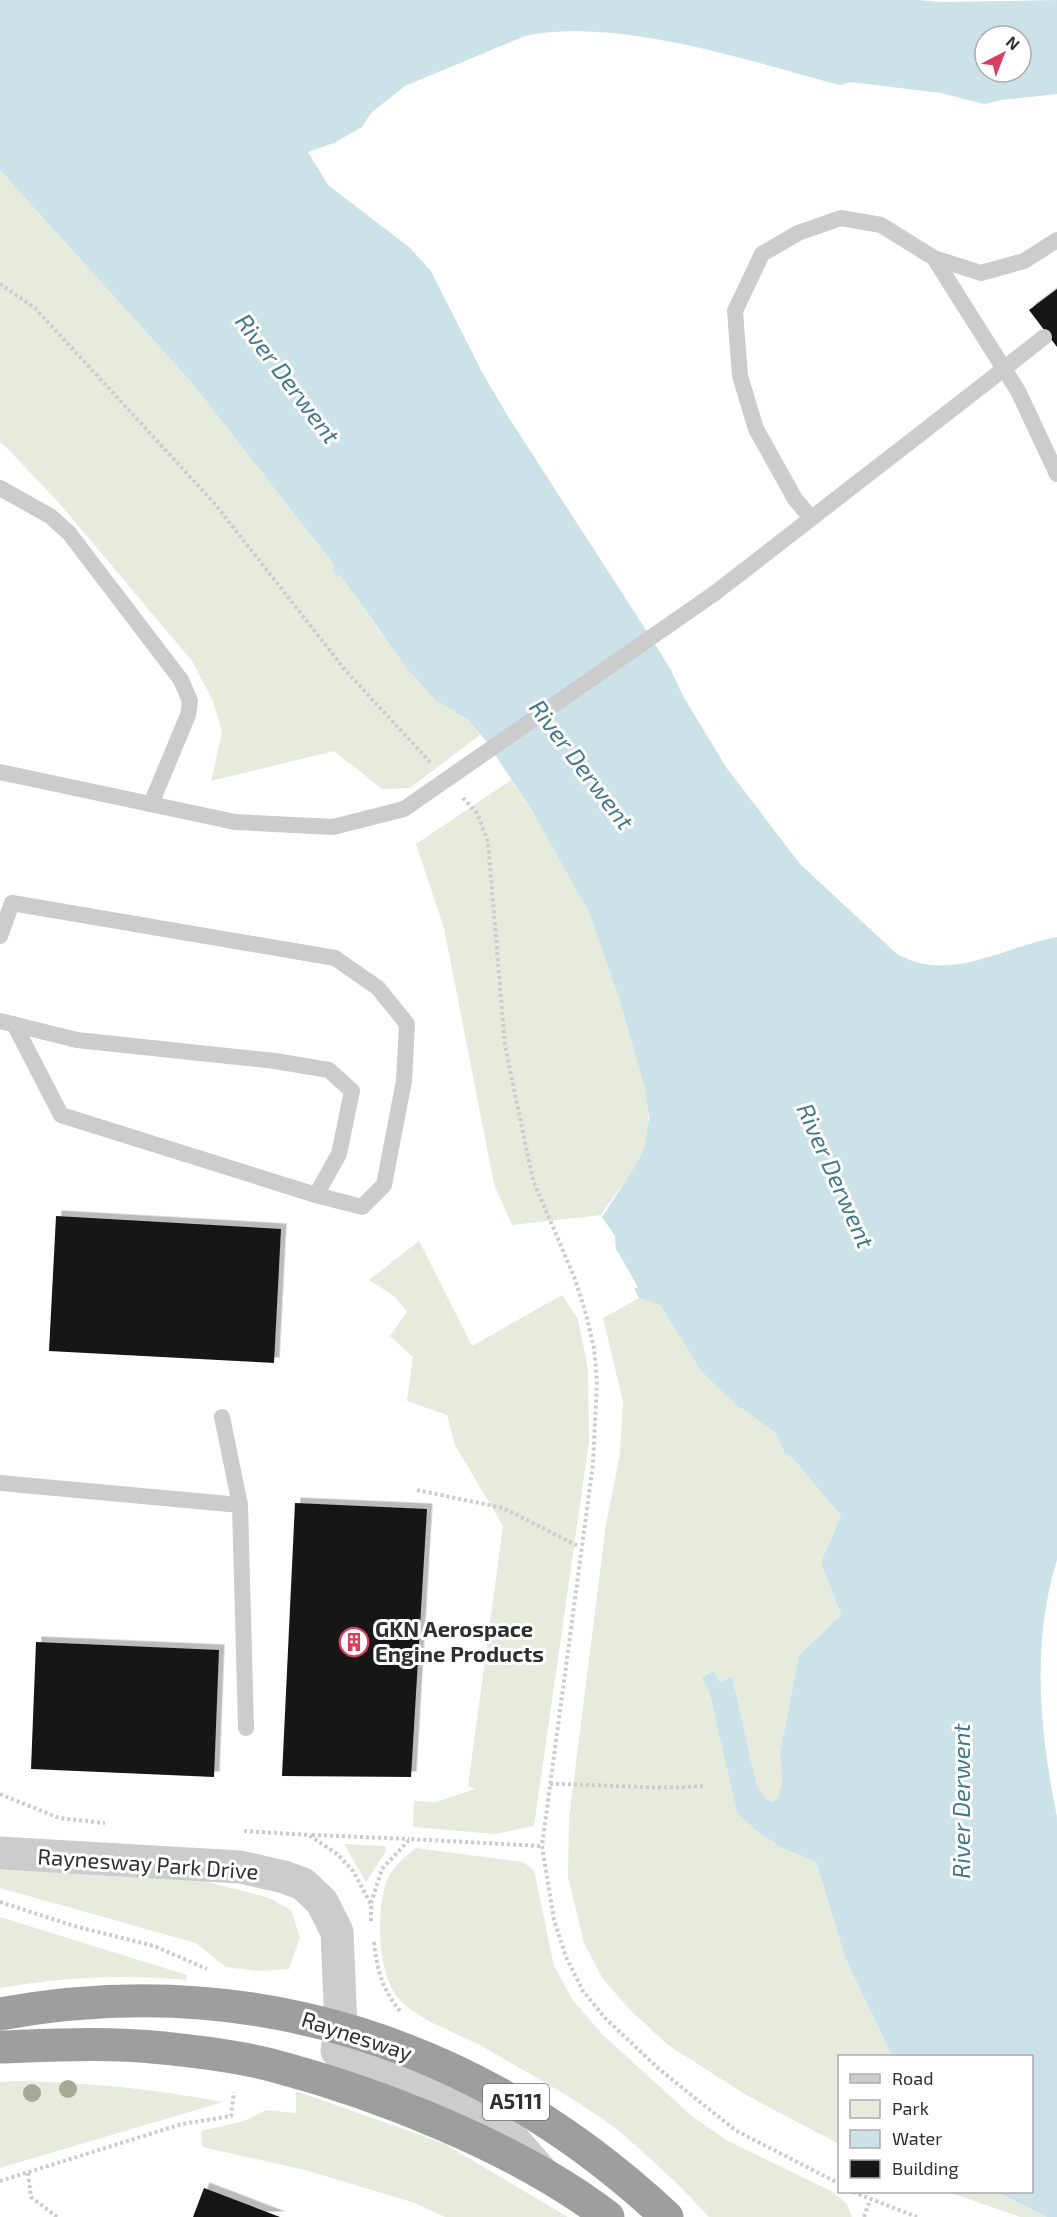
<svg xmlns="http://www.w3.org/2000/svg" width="1057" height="2217" font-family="'Exo 2',sans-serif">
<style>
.green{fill:#e7ebde}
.water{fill:#cbe2e9;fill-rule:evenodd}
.building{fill:#161616;filter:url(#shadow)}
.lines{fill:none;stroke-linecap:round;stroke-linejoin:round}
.path{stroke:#ccc;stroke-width:4;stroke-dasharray:3 3;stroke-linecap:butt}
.service{stroke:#ccc;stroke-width:16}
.minor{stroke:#ccc;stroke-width:33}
.trunk{stroke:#9e9e9e;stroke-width:33}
.service-bridge{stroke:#ccc;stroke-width:16}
.tree{fill:#a3ab95}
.labels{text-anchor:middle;stroke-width:6;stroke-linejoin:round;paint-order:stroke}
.shield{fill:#fff;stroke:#6d6d6d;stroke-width:1.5}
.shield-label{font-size:21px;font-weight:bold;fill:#2f2f2f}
.poi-label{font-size:22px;font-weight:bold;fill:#2f2f2f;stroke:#fff;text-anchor:start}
.street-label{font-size:22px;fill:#2f2f2f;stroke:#fff}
.water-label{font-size:24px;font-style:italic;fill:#43788b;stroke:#fff}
</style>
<defs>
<filter id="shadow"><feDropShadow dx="5.5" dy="-5.5" stdDeviation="0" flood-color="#0004"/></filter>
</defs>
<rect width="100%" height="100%" fill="#fff"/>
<g class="green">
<polygon points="0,170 192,383 335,566 332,569 340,575 380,632 437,701 468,720 480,735 410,788 382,789 334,751 211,781 222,732 213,701 192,661 59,503 4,445 0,443"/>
<path d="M511 780C540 821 566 865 588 910 596 925 601 944 606 961 623 1009 659 1098 645 1146 638 1172 614 1191 602 1215L512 1225 494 1184 444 928 416 844Z"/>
<polygon points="419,1241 472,1346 562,1295 578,1319 588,1369 589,1442 534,1826 495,1834 413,1827 414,1801 436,1802 475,1789 468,1786 503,1526 455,1445 447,1415 407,1401 413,1357 390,1336 407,1312 394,1296 369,1280"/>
<polygon points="639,1298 660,1305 701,1371 735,1404 776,1433 784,1452 796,1462 841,1516 821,1562 841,1615 799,1655 780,1753 782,1784 779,1798 772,1802 767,1800 757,1786 732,1676 720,1682 703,1678 709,1691 737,1813 754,1829 782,1848 816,1862 846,1960 892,2056 840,2056 839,2144 746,2095 668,2045 630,2010 603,1979 584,1943 568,1877 569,1818 606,1524 620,1454 623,1402 603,1318"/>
<polygon points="344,1844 385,1846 386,1851 366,1882"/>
<path d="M416 1848 523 1862 534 1870 554 1966 572 1999 603 2035 692 2116 726 2140 833 2192 846 2203 852 2217H709C681 2187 651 2158 620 2132 580 2101 535 2077 492 2052 463 2034 425 2025 401 2001 377 1977 376 1913 386 1883 391 1868 404 1857 416 1848Z"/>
<polygon points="0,1870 192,1878 267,1897 291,1910 300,1937 289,1969 257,1971 226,1967 196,1943 0,1888"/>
<path d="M0 1917 187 1975 186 1980C122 1974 64 1977 0 1988Z"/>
<path d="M17 2081C86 2082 155 2089 223 2102L0 2168V2082Z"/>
<polygon points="296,2091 443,2143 568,2217 445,2217 415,2203 305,2170 202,2147 201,2131 244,2121 266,2110 296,2113"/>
<polygon points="948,2192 997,2192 1047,2217 1020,2217"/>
</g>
<path class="water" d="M0 0H918L942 2 1057 0V94L1001 100 984 104 941 93 850 82 840 85C749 61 617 17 525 36L405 86 371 113 362 127 334 143 308 152 328 185 409 247 431 271 482 372 509 418 646 630 671 670 683 696 726 767 800 864 897 954C952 984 1002 947 1057 937V1560C1031 1643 1040 1734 1057 1817V2217H1047L997 2192H1032V2056H892L846 1960 816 1862 782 1848 754 1829 737 1813 709 1691 702 1678 713 1671 720 1682 732 1676 757 1786 767 1800 772 1802 778 1798 782 1784 780 1753 799 1655 841 1615 821 1562 841 1516 796 1462 784 1452 776 1433 735 1404 701 1371 660 1305 639 1298 634 1289 638 1287 616 1249 615 1236 602 1217 636 1165 645 1146 649 1118 645 1088 620 1001 589 912 533 812 486 741 468 720 437 701 408 670 340 575 337 576 332 569 335 566 192 383 0 170ZM985 36H1021V72H985Z"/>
<g class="building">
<polygon points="1057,289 1057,347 1029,310"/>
<polygon points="56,1216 281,1229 274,1363 49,1351"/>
<polygon points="295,1503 427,1509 411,1777 282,1776"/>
<polygon points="36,1642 219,1650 214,1777 31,1769"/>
<polygon points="204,2188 280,2217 193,2217"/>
</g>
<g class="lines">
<g class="path">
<polyline points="0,284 35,308 215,504 346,671 430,762"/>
<polyline points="463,798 477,813 488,842 505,1046 533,1180 575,1279 586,1314 594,1348 597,1381 593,1464 542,1846 554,1920 566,1957 583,1991 605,2018 659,2069 735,2130 840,2184"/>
<polyline points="417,1490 503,1508 580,1547"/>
<path d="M550 1784C601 1784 652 1790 703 1786"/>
<polyline points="0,1794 59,1818 105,1823"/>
<polyline points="244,1831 309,1835 337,1854 353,1871 371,1904 371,1923"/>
<polyline points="312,1835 409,1839"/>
<polyline points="0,1902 74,1926 154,1946 207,1969"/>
<polyline points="371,1903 382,1869 410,1839 542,1846"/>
<path d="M374 1942C377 1970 382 1990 401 2012"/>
<polyline points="28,2173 31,2197 57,2217"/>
<polyline points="0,2181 182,2124 231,2116 234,2092"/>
<polyline points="853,2192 917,2217"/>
<polyline points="864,2217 870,2200"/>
</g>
<g class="service">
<polyline points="934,258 1018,391 1057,474"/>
<polyline points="0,488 50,516 69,533 181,680 190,701 188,715 151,804"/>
<polyline points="811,518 795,499 756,429 740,376 735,311 762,254 798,233 841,218 881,225 934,258 981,273 1024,261 1057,240"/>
<polyline points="715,593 982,386"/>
<polyline points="0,772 235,822 333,827 404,809"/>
<polyline points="0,936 12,903 335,958 378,988 407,1024 404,1081 384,1185 362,1207 316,1195"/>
<polyline points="0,1021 77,1040 275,1061 329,1070 352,1091 339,1154 316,1195 61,1115 14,1024"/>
<polyline points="222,1417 240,1505 246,1728"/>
<polyline points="0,1483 240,1505"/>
</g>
<polyline class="minor" points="0,1853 240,1867 284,1877 303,1884 322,1902 337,1932 341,2026 337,2051 500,2124 541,2171"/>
<g class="trunk">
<path d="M0 2014C251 1968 482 2044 667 2217"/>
<path d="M0 2047C54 2045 109 2042 163 2048 198 2052 236 2056 271 2065 381 2094 518 2148 608 2217"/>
</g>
<g class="service-bridge">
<polyline points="982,386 1044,337"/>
<polyline points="404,809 715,593"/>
</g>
</g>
<g class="tree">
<circle cx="68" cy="2089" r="9"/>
<circle cx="32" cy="2093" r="9"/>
</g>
<defs>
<g id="building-ring" transform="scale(1.5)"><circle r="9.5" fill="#fff" stroke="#d83f5e" stroke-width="1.5"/><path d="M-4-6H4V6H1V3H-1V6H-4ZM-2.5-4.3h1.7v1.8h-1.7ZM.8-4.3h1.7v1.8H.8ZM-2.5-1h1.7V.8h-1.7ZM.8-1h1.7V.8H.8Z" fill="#d83f5e"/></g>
</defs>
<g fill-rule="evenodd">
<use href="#building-ring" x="354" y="1642"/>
</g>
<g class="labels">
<rect class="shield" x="483" y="2084" width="66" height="36" rx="4.5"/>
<g class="shield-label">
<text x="516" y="2109">A5111</text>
</g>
<g class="poi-label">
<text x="375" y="1637">GKN Aerospace<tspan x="375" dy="25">Engine Products</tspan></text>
</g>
<g class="street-label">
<text transform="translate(148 1864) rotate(4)" y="8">Raynesway Park Drive</text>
<text transform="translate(357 2036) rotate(18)" y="8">Raynesway</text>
</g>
<g class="water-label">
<text transform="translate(287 379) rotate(53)" y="8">River Derwent</text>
<text transform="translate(581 765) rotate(53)" y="8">River Derwent</text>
<text transform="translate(835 1176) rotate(66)" y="8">River Derwent</text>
<text transform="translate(962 1801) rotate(-90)" y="8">River Derwent</text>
</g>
</g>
<rect x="838" y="2055" width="195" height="138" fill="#ffffff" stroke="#acacac" stroke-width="1.5"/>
<rect x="850" y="2074" width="30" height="9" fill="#cccccc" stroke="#acacac" stroke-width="1.5"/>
<text x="892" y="2085" font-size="18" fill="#2f2f2f">Road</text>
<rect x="850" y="2100" width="30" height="18" fill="#e7ebde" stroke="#acacac" stroke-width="1.5"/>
<text x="892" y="2115" font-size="18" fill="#2f2f2f">Park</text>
<rect x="850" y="2130" width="30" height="18" fill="#cbe2e9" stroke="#acacac" stroke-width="1.5"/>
<text x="892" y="2145" font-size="18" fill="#2f2f2f">Water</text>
<rect x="850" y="2160" width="30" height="18" fill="#161616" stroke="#acacac" stroke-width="1.5"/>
<text x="892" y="2175" font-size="18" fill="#2f2f2f">Building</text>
<g transform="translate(1003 54) rotate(42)"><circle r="28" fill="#ffffff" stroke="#acacac" stroke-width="1.5"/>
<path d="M0-4.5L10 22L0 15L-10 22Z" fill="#d83f5e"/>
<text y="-9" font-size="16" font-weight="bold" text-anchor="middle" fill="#2f2f2f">N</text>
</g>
</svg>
